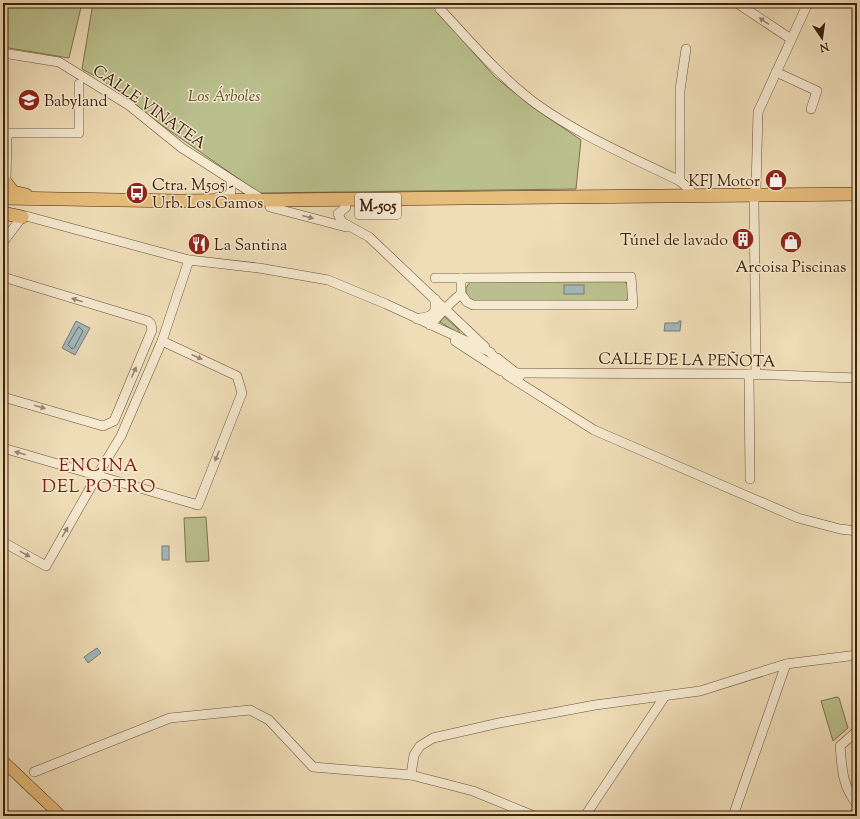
<svg xmlns="http://www.w3.org/2000/svg" width="860" height="819" font-family="'Sorts Mill Goudy',serif">
<style>
.green{fill:#bac08d;stroke:#7e714c}
.water{fill:#a0b8ba;stroke:#7a7c74}
.lines{fill:none;stroke-linecap:round;stroke-linejoin:round}
.shore{stroke:#706d62;stroke-width:1}
.minor-casing{stroke:#6c5136;stroke-width:10}
.major-casing{stroke:#41220b;stroke-width:12}
.highway-casing{stroke:#41220b;stroke-width:14}
.minor{stroke:#f5e9d0;stroke-width:9}
.major{stroke:#e8be7c;stroke-width:11}
.highway{stroke:#e8be7c;stroke-width:13}
.oneway{fill:#9b866e}
.labels{text-anchor:middle;stroke-width:3;stroke-linejoin:round;paint-order:stroke}
.shield{fill:#f5e9d0;stroke:#775e46;stroke-width:1}
.shield-label{font-size:15px;font-weight:bold;fill:#41220b}
.park-label{font-size:16px;font-style:italic;fill:#5f4a2c;stroke:#f5e9d0}
.poi-label{font-size:16px;fill:#41220b;stroke:#f5e9d0;text-anchor:start}
.street-label{font-size:16px;fill:#41220b;stroke:#f5e9d0}
.quarter-label{font-size:18px;letter-spacing:1px;fill:#7a1f14;stroke:#f5e9d0}
</style>
<rect width="100%" height="100%" fill="#efddb7"/>
<filter id="stains"><feTurbulence type="fractalNoise" baseFrequency=".005" numOctaves="4"/><feColorMatrix values="0 0 0 0 .2 0 0 0 0 .09 0 0 0 0 .02 0 0 0 .5 -.17"/></filter>
<radialGradient id="worn" r=".72"><stop offset=".6" stop-color="#630" stop-opacity="0"/><stop offset="1" stop-color="#630" stop-opacity=".3"/></radialGradient>
<g class="green">
<polygon points="3,3 82,3 69,58 3,47"/>
<polygon points="93,3 436,3 441,16 495,77 531,106 581,140 576,189 259,193 156,121 130,100 102,80 82,69"/>
<polygon points="624,281 629,286 630,296 625,301 474,302 466,295 466,288 470,282"/>
<polygon points="444,316 458,329 461,335 440,322"/>
<polygon points="206,517 209,561 186,562 184,518"/>
<polygon points="837,697 839,698 848,728 833,741 821,701"/>
</g>
<g class="water">
<rect x="564" y="285" width="20" height="9"/>
<polygon points="76,321 90,328 75,355 62,348"/>
<polygon points="679,321 681,321 680,331 664,331 665,323 678,323"/>
<rect x="162" y="546" width="7" height="14"/>
<polygon points="97,648 101,653 88,663 84,657"/>
</g>
<g class="lines">
<polygon class="shore" points="79,327 83,331 74,348 72,349 68,345"/>
<g class="minor-casing">
<g id="minor">
<path d="M438 3 440 9C470 41 499 76 535 103 579 135 631 157 680 181L690 190V195"/>
<polyline points="737,3 791,39"/>
<polyline points="3,53 59,62 130,106 182,148 263,200"/>
<polyline points="776,72 817,91 811,109"/>
<polyline points="3,133 79,133 79,84"/>
<polyline points="680,181 680,90 686,49"/>
<polyline points="6,183 7,133"/>
<polyline points="751,195 756,189 758,112 808,3"/>
<polyline points="218,197 226,197 231,192 231,181"/>
<polyline points="754,202 756,375"/>
<polyline points="270,207 346,227"/>
<polyline points="346,207 338,214 342,222 369,237 485,347"/>
<polyline points="3,242 22,217 26,216 189,260 259,268 328,280 386,304 490,352 507,375 594,430 798,518 840,529 857,531"/>
<polyline points="3,277 148,321 151,324 152,330 114,421 103,426 3,397"/>
<polyline points="435,278 461,278"/>
<polyline points="417,319 430,316 435,311 435,299"/>
<path d="M430 325C441 314 449 303 461 294L467 302 473 305H633L631 277 461 278V294"/>
<polyline points="455,341 501,371"/>
<polyline points="497,358 520,376"/>
<polyline points="517,373 749,374 857,378"/>
<polyline points="749,374 750,479"/>
<polyline points="3,448 198,505 242,393 237,376 162,341"/>
<polyline points="3,542 46,566 101,469 121,436 162,341 189,260"/>
<path d="M857 731 840 746C842 768 842 786 857 804"/>
<polyline points="34,772 170,718 250,710 269,720 313,767 411,775 473,791 534,816"/>
<polyline points="411,775 414,755 420,746 433,738 499,723 595,705 700,691 786,664 857,655"/>
<polyline points="585,816 665,696"/>
<polyline points="733,816 786,664"/>
</g>
</g>
<g class="major-casing">
<polyline id="major" points="3,761 61,816"/>
</g>
<g class="highway-casing">
<g id="highway">
<polyline points="3,188 6,183 13,192 26,195"/>
<polyline points="3,198 178,201 857,194"/>
<polyline points="3,213 22,217"/>
</g>
</g>
<use href="#minor" class="minor"/>
<use href="#major" class="major"/>
<use href="#highway" class="highway"/>
</g>
<defs><path id="oneway-solid" d="M-6-.8H1V-3.2L6.5 0L1 3.2V.8H-6Z"/></defs>
<g class="oneway">
<use href="#oneway-solid" transform="translate(764 21) rotate(-146)"/>
<use href="#oneway-solid" transform="translate(308 217) rotate(15)"/>
<use href="#oneway-solid" transform="translate(77 300) rotate(-163)"/>
<use href="#oneway-solid" transform="translate(197 357) rotate(25)"/>
<use href="#oneway-solid" transform="translate(134 372) rotate(-67)"/>
<use href="#oneway-solid" transform="translate(40 407) rotate(16)"/>
<use href="#oneway-solid" transform="translate(20 453) rotate(-164)"/>
<use href="#oneway-solid" transform="translate(217 456) rotate(112)"/>
<use href="#oneway-solid" transform="translate(65 532) rotate(-60)"/>
<use href="#oneway-solid" transform="translate(25 554) rotate(29)"/>
</g>
<defs>
<g id="school-disc" transform="scale(1.15)"><circle r="9.5" fill="#8f2418" stroke="#f5e9d0"/><path d="M0-5L7-2L0 1L-7-2ZM-4 1L0 2.5L4 1V4Q0 6-4 4Z" fill="#fff"/></g>
<g id="shop-disc" transform="scale(1.15)"><circle r="9.5" fill="#8f2418" stroke="#f5e9d0"/><path d="M-5-2.5h2.3a2.7 3.5 0 0 1 5.4 0H5L5.5 6h-11ZM-1.5-2.5h3a1.5 2.3 0 0 0-3 0Z" fill="#fff"/></g>
<g id="bus-disc" transform="scale(1.15)"><circle r="9.5" fill="#8f2418" stroke="#f5e9d0"/><path d="M-5-6H5V4H4V6H2V4H-2V6H-4V4H-5ZM-3.5-4V0h7V-4ZM-3.5 1.2v1.5H-2V1.2ZM2 1.2v1.5H3.5V1.2Z" fill="#fff"/></g>
<g id="building-disc" transform="scale(1.15)"><circle r="9.5" fill="#8f2418" stroke="#f5e9d0"/><path d="M-4-6H4V6H1V3H-1V6H-4ZM-2.5-4.3h1.7v1.8h-1.7ZM.8-4.3h1.7v1.8H.8ZM-2.5-1h1.7V.8h-1.7ZM.8-1h1.7V.8H.8Z" fill="#fff"/></g>
<g id="restaurant-disc" transform="scale(1.15)"><circle r="9.5" fill="#8f2418" stroke="#f5e9d0"/><path d="M-5-6h1v4h1v-4h1v4h1v-4h1v5L-1.5 .5V6h-2V.5L-5-1ZM5-6V6H3V1.5H1.5Q1.5-4 5-6Z" fill="#fff"/></g>
</defs>
<g fill-rule="evenodd">
<use href="#school-disc" x="29" y="100"/>
<use href="#shop-disc" x="776" y="180"/>
<use href="#bus-disc" x="137" y="193"/>
<use href="#building-disc" x="743" y="239"/>
<use href="#shop-disc" x="791" y="242"/>
<use href="#restaurant-disc" x="199" y="244"/>
</g>
<g class="labels">
<rect class="shield" x="355" y="193" width="46" height="26" rx="3"/>
<g class="shield-label">
<text x="378" y="211">M-505</text>
</g>
<g class="park-label">
<text x="224" y="101">Los Árboles</text>
</g>
<g class="poi-label">
<text x="44" y="106">Babyland</text>
<text x="760" y="186" text-anchor="end">KFJ Motor</text>
<text x="152" y="190">Ctra. M505 -<tspan x="152" dy="18">Urb. Los Gamos</tspan></text>
<text x="728" y="245" text-anchor="end">Túnel de lavado</text>
<text x="214" y="250">La Santina</text>
<text x="791" y="272" text-anchor="middle">Arcoisa Piscinas</text>
</g>
<g class="street-label">
<text transform="translate(150 106) rotate(35)" y="6">CALLE VINATEA</text>
<text transform="translate(687 359) rotate(1)" y="6">CALLE DE LA PEÑOTA</text>
</g>
<g class="quarter-label">
<text x="99" y="471">ENCINA<tspan x="99" dy="21">DEL POTRO</tspan></text>
</g>
</g>
<rect width="860" height="819" fill="none" stroke="#efddb7" stroke-width="16"/>
<rect x="4" y="4" width="852" height="811" fill="none" stroke="#41220b" stroke-width="2"/>
<rect x="8" y="8" width="844" height="803" fill="none" stroke="#41220b"/>
<g transform="translate(822 38) rotate(167)" stroke="#f5e9d0" stroke-width="3" paint-order="stroke">
<path d="M0-3L7 15L0 10L-7 15Z" fill="#41220b"/>
<text y="-6" font-size="11" font-weight="bold" text-anchor="middle" fill="#41220b">N</text>
</g>
<rect width="100%" height="100%" filter="url(#stains)"/>
<rect width="100%" height="100%" fill="url(#worn)"/>
</svg>
